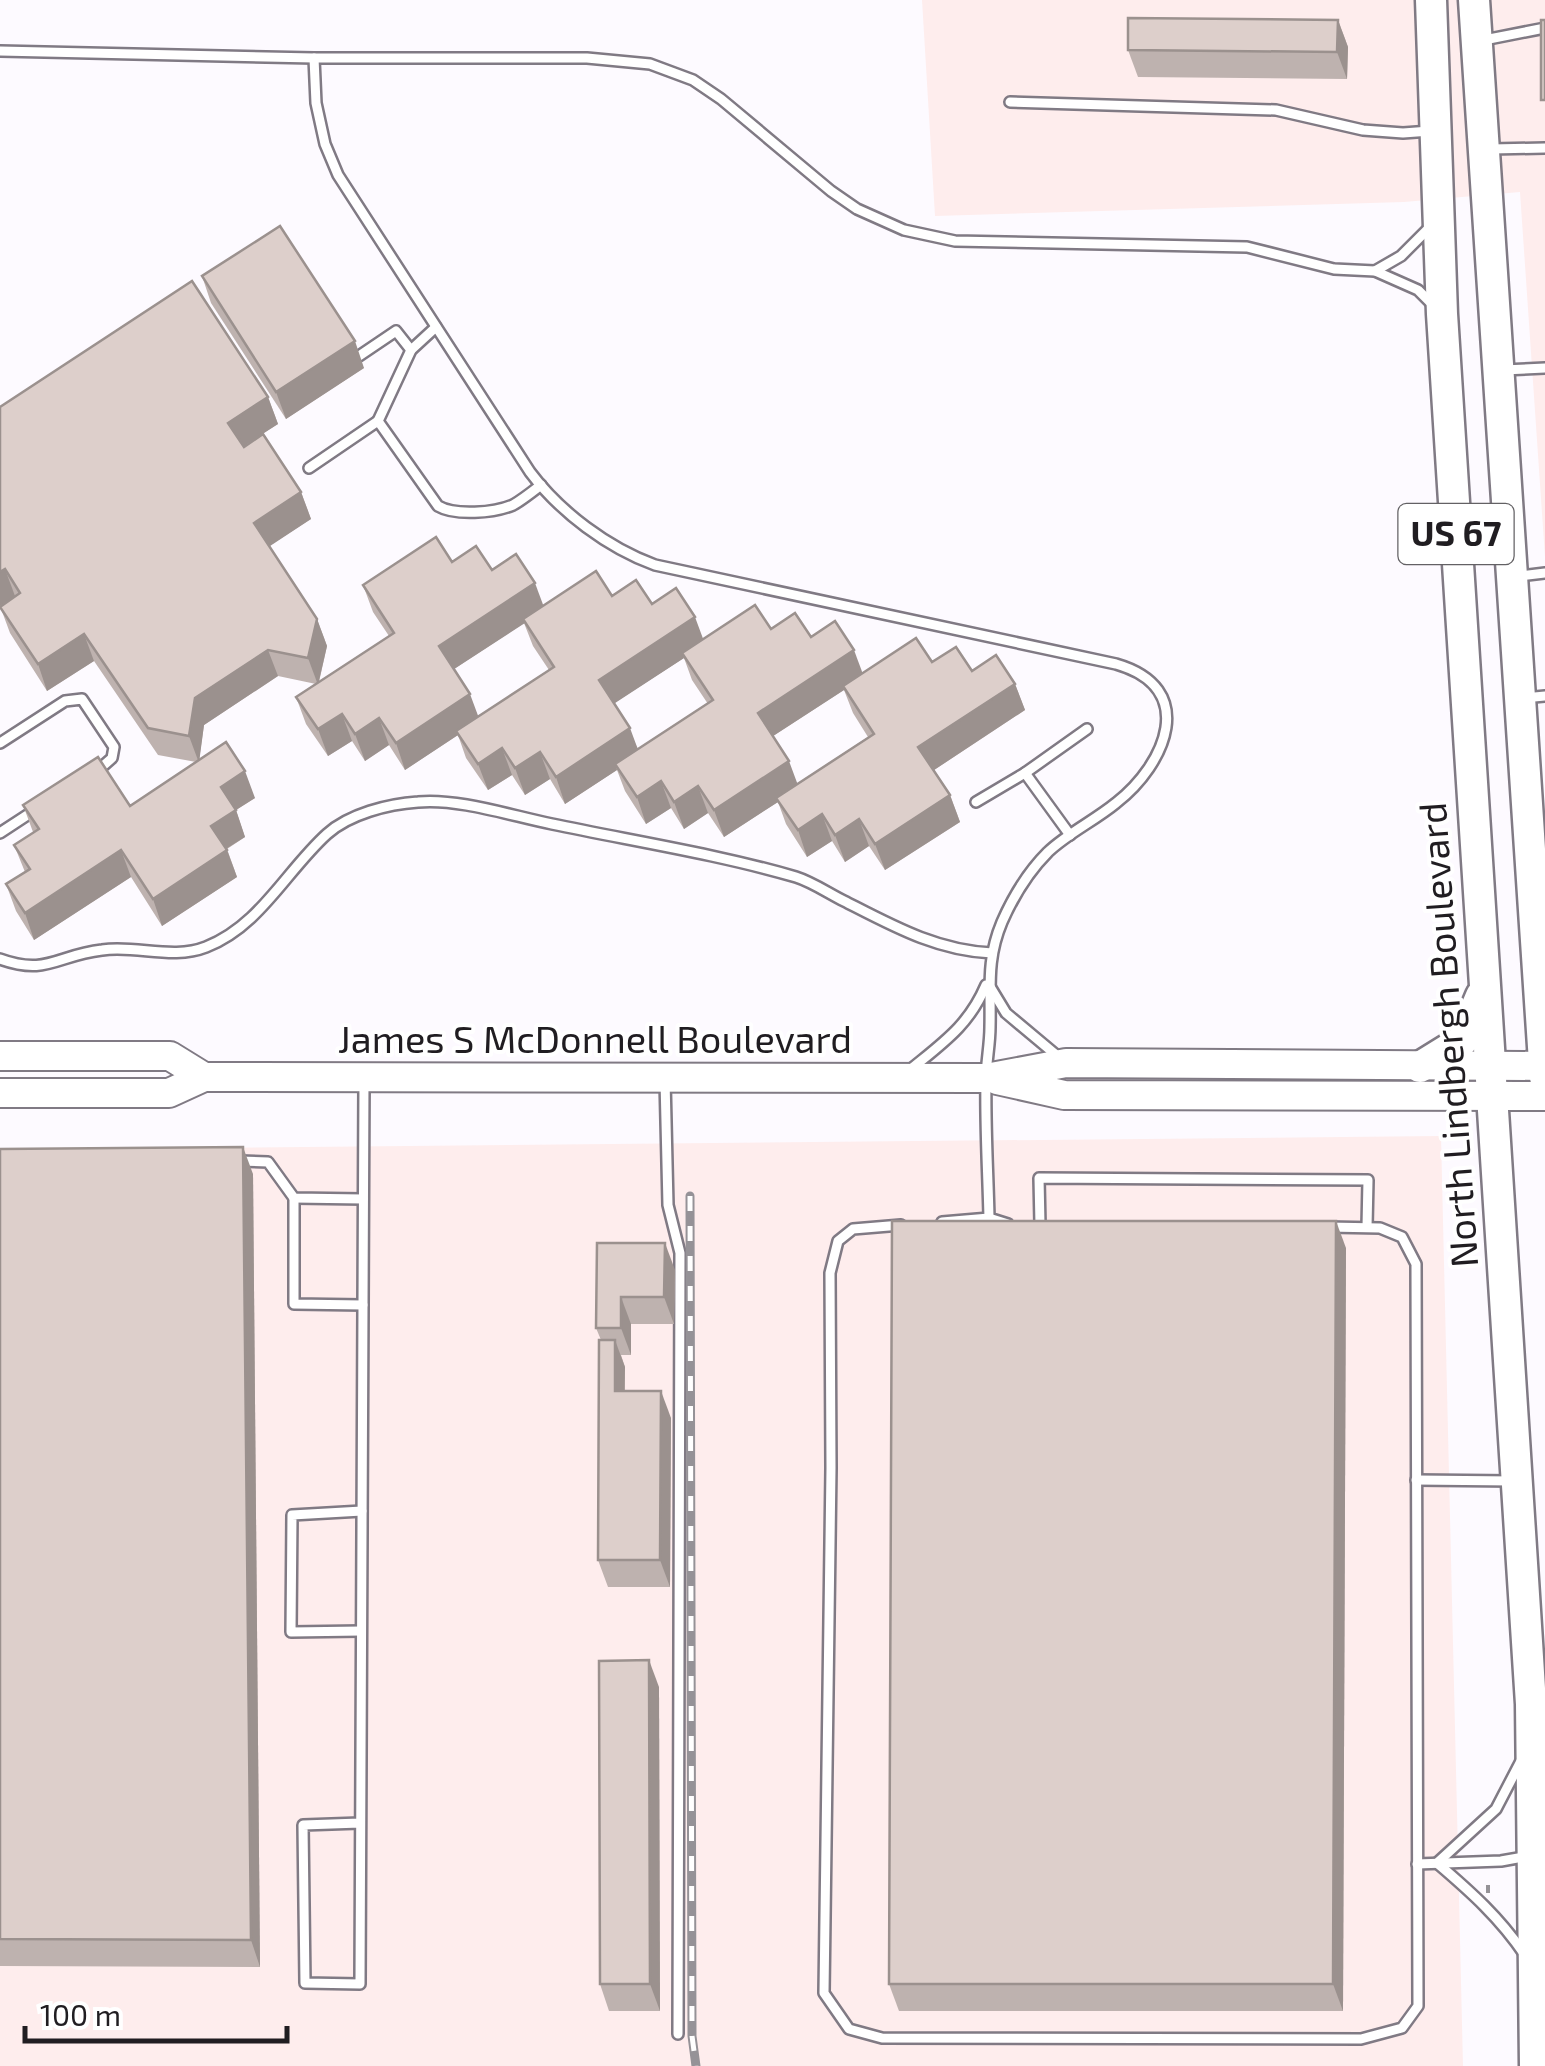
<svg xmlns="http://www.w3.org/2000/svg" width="1545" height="2066" font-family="'Exo 2',sans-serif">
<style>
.industrial{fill:#feeded}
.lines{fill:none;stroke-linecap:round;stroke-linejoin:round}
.service-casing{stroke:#807a84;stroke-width:14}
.primary-casing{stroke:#807a84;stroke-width:32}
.trunk-casing{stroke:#807a84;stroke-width:35}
.path{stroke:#959297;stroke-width:4;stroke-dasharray:8 5;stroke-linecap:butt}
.service{stroke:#fff;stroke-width:9}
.primary{stroke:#fff;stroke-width:28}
.trunk{stroke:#fff;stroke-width:30}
.rail-casing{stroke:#959297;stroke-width:9}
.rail{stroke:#fff;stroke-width:5;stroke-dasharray:15;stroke-linecap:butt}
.wall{fill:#beb2af;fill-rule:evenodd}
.shaded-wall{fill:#9b918e}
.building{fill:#ddcfcb;stroke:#9b918e;stroke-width:2.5}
.labels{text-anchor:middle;stroke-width:8;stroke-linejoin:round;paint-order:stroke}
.shield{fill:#fff;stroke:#636164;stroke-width:2.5}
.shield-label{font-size:35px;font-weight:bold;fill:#201d21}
.street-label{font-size:38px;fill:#201d21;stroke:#fff}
</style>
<rect width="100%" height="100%" fill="#fdfaff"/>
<g class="industrial">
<polygon points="922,0 1545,0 1545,557 1520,192 1404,202 935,216"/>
<polygon points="1441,1136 1463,2066 0,2066 0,1150"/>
</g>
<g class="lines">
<g class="service-casing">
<g id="service">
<polyline points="1484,40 1545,28"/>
<polyline points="0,51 314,58 587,58 650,64 693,80 721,99 831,191 857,209 904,230 955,241 1247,247 1334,269 1375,271 1418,290 1433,305"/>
<path d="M314 58 316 103 325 144 338 175 530 472C560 512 608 548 655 565L1116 664C1199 688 1166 764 1116 803 1094 821 1068 833 1048 852 1028 872 1013 897 1002 922 986 960 991 988 990 1027 990 1045 986 1063 986 1080 985 1126 988 1172 989 1218L1008 1224"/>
<polyline points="1010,102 1276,110 1363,130 1403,133 1430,131"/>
<polyline points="1491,149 1545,148"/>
<polyline points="1375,271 1401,256 1431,226"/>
<path d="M436 327 411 350 378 421 438 506C455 516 494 513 513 505 522 500 532 492 541 485"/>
<polyline points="359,356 396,331 411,350"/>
<polyline points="1503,370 1545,368"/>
<polyline points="309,468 378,421"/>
<polyline points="1519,576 1545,573"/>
<polyline points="1523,698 1545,696"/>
<polyline points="0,743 65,701 82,699 114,747 112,758 95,773"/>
<polyline points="1025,773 1070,835"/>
<polyline points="976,802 1025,773 1087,729"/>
<polyline points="0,833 35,810"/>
<path d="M0 959C47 976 57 955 102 950 137 945 173 960 206 947 260 926 286 871 327 834 349 814 388 804 418 802 458 798 512 816 552 824 633 841 717 854 796 877 812 882 828 893 844 901 891 925 937 951 992 953"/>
<polyline points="989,985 1006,1013 1061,1059"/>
<path d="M911 1069C944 1042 969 1025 986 985"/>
<polyline points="665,1080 668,1205 680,1253 678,2034"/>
<polyline points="240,1161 268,1162 294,1198 363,1199"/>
<polyline points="294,1198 294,1304 363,1305"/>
<polyline points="942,1222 989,1218"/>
<polyline points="901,1225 853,1229 838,1241 830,1273 831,1468 824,1993 849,2029 882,2038 1361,2039 1402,2028 1418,2006 1416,1264 1402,1237 1380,1228 1328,1227"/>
<polyline points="1040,1225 1039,1178 1368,1180 1367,1227"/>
<polyline points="1416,1480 1513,1481"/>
<polyline points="361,1631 291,1632 292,1515 362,1511"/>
<path d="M1522 1759 1496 1809 1437 1863C1471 1892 1500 1918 1525 1955"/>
<polyline points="360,1823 303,1825 305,1983 360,1984 364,1080"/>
<polyline points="1417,1864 1501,1861 1529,1856"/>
</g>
</g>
<g class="primary-casing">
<g id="primary">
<polyline points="0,1056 170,1056 204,1077"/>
<polyline points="997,1080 1064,1095 1545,1096"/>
<polyline points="0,1093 169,1093 204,1077 986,1078 1066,1063 1545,1066"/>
</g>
</g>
<g class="trunk-casing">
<g id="trunk">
<polyline points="1431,0 1442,314 1531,1704 1535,2066"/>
<polyline points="1474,0 1545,1077"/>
<polyline points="1420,1067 1462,1041 1481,996"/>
</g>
</g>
<polyline class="path" points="1488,1893 1488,1880"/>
<use href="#service" class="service"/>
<use href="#primary" class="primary"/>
<use href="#trunk" class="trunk"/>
<g class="rail-casing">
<polyline id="rail" points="690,1196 692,2036 696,2066"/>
</g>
<use href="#rail" class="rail"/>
</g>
<g class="wall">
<polygon points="1338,20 1348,47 1347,79 1138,77 1128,50"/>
<polygon points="202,276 364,368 286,419 211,303"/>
<path d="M268 397 278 424 243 446 301 492 311 519 269 546 317 619 327 646 319 682 389 636 373 612 363 585 452 562 492 570 544 606 612 596 652 604 703 639 771 629 811 637 862 673 932 662 972 671 1015 684 1025 710 934 770 950 795 960 822 885 870 869 846 845 862 832 841 807 857 786 824 778 802 724 837 708 813 684 829 671 808 646 824 625 791 617 770 565 804 550 779 525 795 512 775 488 790 466 758 458 735 405 770 389 745 365 761 352 741 328 756 306 724 296 697 316 684 278 676 204 725 199 760 255 798 236 810 245 837 227 849 237 877 162 926 131 877 34 940 16 911 6 884 25 872 14 845 33 832 23 805 130 806 196 762 158 755 94 661 47 691 10 633 0 606V407ZM524 623 533 646 549 670 478 717 454 669ZM684 658 692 680 708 704 638 749 614 703ZM844 690 853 713 868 737 797 784 773 736Z"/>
<polygon points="0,1149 253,1174 260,1967 0,1966"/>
<polygon points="597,1243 675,1270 674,1324 631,1324 631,1355 621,1355 625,1367 625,1391 671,1418 670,1587 608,1587 598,1560 601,1340 596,1328"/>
<polygon points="1346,1248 1343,2011 899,2011 889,1984"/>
<polygon points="659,1687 660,2011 609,2011 600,1984"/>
</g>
<g class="shaded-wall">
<polygon points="1338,20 1348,47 1347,79 1337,52"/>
<polygon points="355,341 364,368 286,419 276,392"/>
<polygon points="268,397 278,424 238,450 228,423"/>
<polygon points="301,492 311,519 264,550 254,523"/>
<polygon points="5,569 15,596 0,606 0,572"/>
<polygon points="535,583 545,610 448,673 439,646"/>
<polygon points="695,617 705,644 682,653 684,658 609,707 599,680"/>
<polygon points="317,619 327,646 318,685 308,658"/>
<polygon points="84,634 94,661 47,691 38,664"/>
<polygon points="268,650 278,676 204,725 199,763 189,736 195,698"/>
<polygon points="854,650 864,677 767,740 758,713"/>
<polygon points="1015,684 1025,710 928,774 918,747"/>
<polygon points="470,694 480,721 456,731 458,735 405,770 396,743"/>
<polygon points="342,714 352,741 328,756 318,729"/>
<polygon points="379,718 389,745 365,761 355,734"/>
<polygon points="630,728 640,755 615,764 617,770 565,804 556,777"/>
<polygon points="502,748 512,775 488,790 478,764"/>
<polygon points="540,752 550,779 525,795 515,768"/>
<polygon points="789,761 799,788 776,798 778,802 724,837 714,810"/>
<polygon points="245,771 255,798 236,810 245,837 221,852 211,826 221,787"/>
<polygon points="661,781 671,808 646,824 637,797"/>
<polygon points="698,786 708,813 684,829 674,802"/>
<polygon points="950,795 960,822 885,870 875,844"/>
<polygon points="822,814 832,841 807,857 798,830"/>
<polygon points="859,819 869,846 845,862 835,835"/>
<polygon points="121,850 131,877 34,940 25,913"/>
<polygon points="227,850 237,877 162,926 153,899"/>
<polygon points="243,1147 253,1174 260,1967 251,1940"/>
<polygon points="1336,1221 1346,1248 1343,2011 1333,1984"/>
<polygon points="665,1243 675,1270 674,1324 664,1297"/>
<polygon points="621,1297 631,1324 631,1355 621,1328"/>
<polygon points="615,1340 625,1367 624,1418 615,1391"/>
<polygon points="661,1391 671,1418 670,1587 660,1560"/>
<polygon points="649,1660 659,1687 660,2011 650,1984"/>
</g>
<g class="building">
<polygon points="1128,18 1338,20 1337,52 1128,50"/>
<rect x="1541" y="20" width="4" height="80"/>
<polygon points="280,226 355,341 276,392 202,276"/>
<polygon points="192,281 268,397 228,423 244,447 263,434 301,492 254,523 317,619 308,658 268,650 195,698 189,736 148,728 84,634 38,664 0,607 20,593 5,569 0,572 0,407"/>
<polygon points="436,537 452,562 476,546 492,570 516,554 535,583 439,646 470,694 396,743 379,718 355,734 342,714 318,729 296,697 394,633 363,585"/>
<polygon points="596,571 612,596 636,580 652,604 676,588 695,617 599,680 630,728 556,777 540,752 515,768 502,748 478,764 456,731 554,667 523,619"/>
<polygon points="755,605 771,629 795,613 811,637 835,621 854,650 758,713 789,761 714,810 698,786 674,802 661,781 637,797 615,764 713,700 682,653"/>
<polygon points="916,638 932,662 956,647 972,671 996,655 1015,684 918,747 950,795 875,844 859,819 835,835 822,814 798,830 776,798 874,734 843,686"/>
<polygon points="226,742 245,771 221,787 236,810 211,826 227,850 153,899 121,850 25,913 6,884 30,869 14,845 39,829 23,805 98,757 130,806"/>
<polygon points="243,1147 251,1940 0,1939 0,1149"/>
<polygon points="892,1221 1336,1221 1333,1984 889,1984"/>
<polygon points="597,1243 665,1243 664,1297 621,1297 621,1328 596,1328"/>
<polygon points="599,1340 615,1340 615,1391 661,1391 660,1560 598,1560"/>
<polygon points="649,1660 650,1984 600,1984 599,1661"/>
</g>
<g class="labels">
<rect class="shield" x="1398.5" y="504" width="115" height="60" rx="8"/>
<g class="shield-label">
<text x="1456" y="546">US 67</text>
</g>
<g class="street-label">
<text transform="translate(1449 1035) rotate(-94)" y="13">North Lindbergh Boulevard</text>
<text x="595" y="1053">James S McDonnell Boulevard</text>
</g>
</g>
<path d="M25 2026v15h262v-15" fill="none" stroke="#201d21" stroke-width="5"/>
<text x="40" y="2026" font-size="30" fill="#201d21" stroke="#ffffff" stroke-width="8" paint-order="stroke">100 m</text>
</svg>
